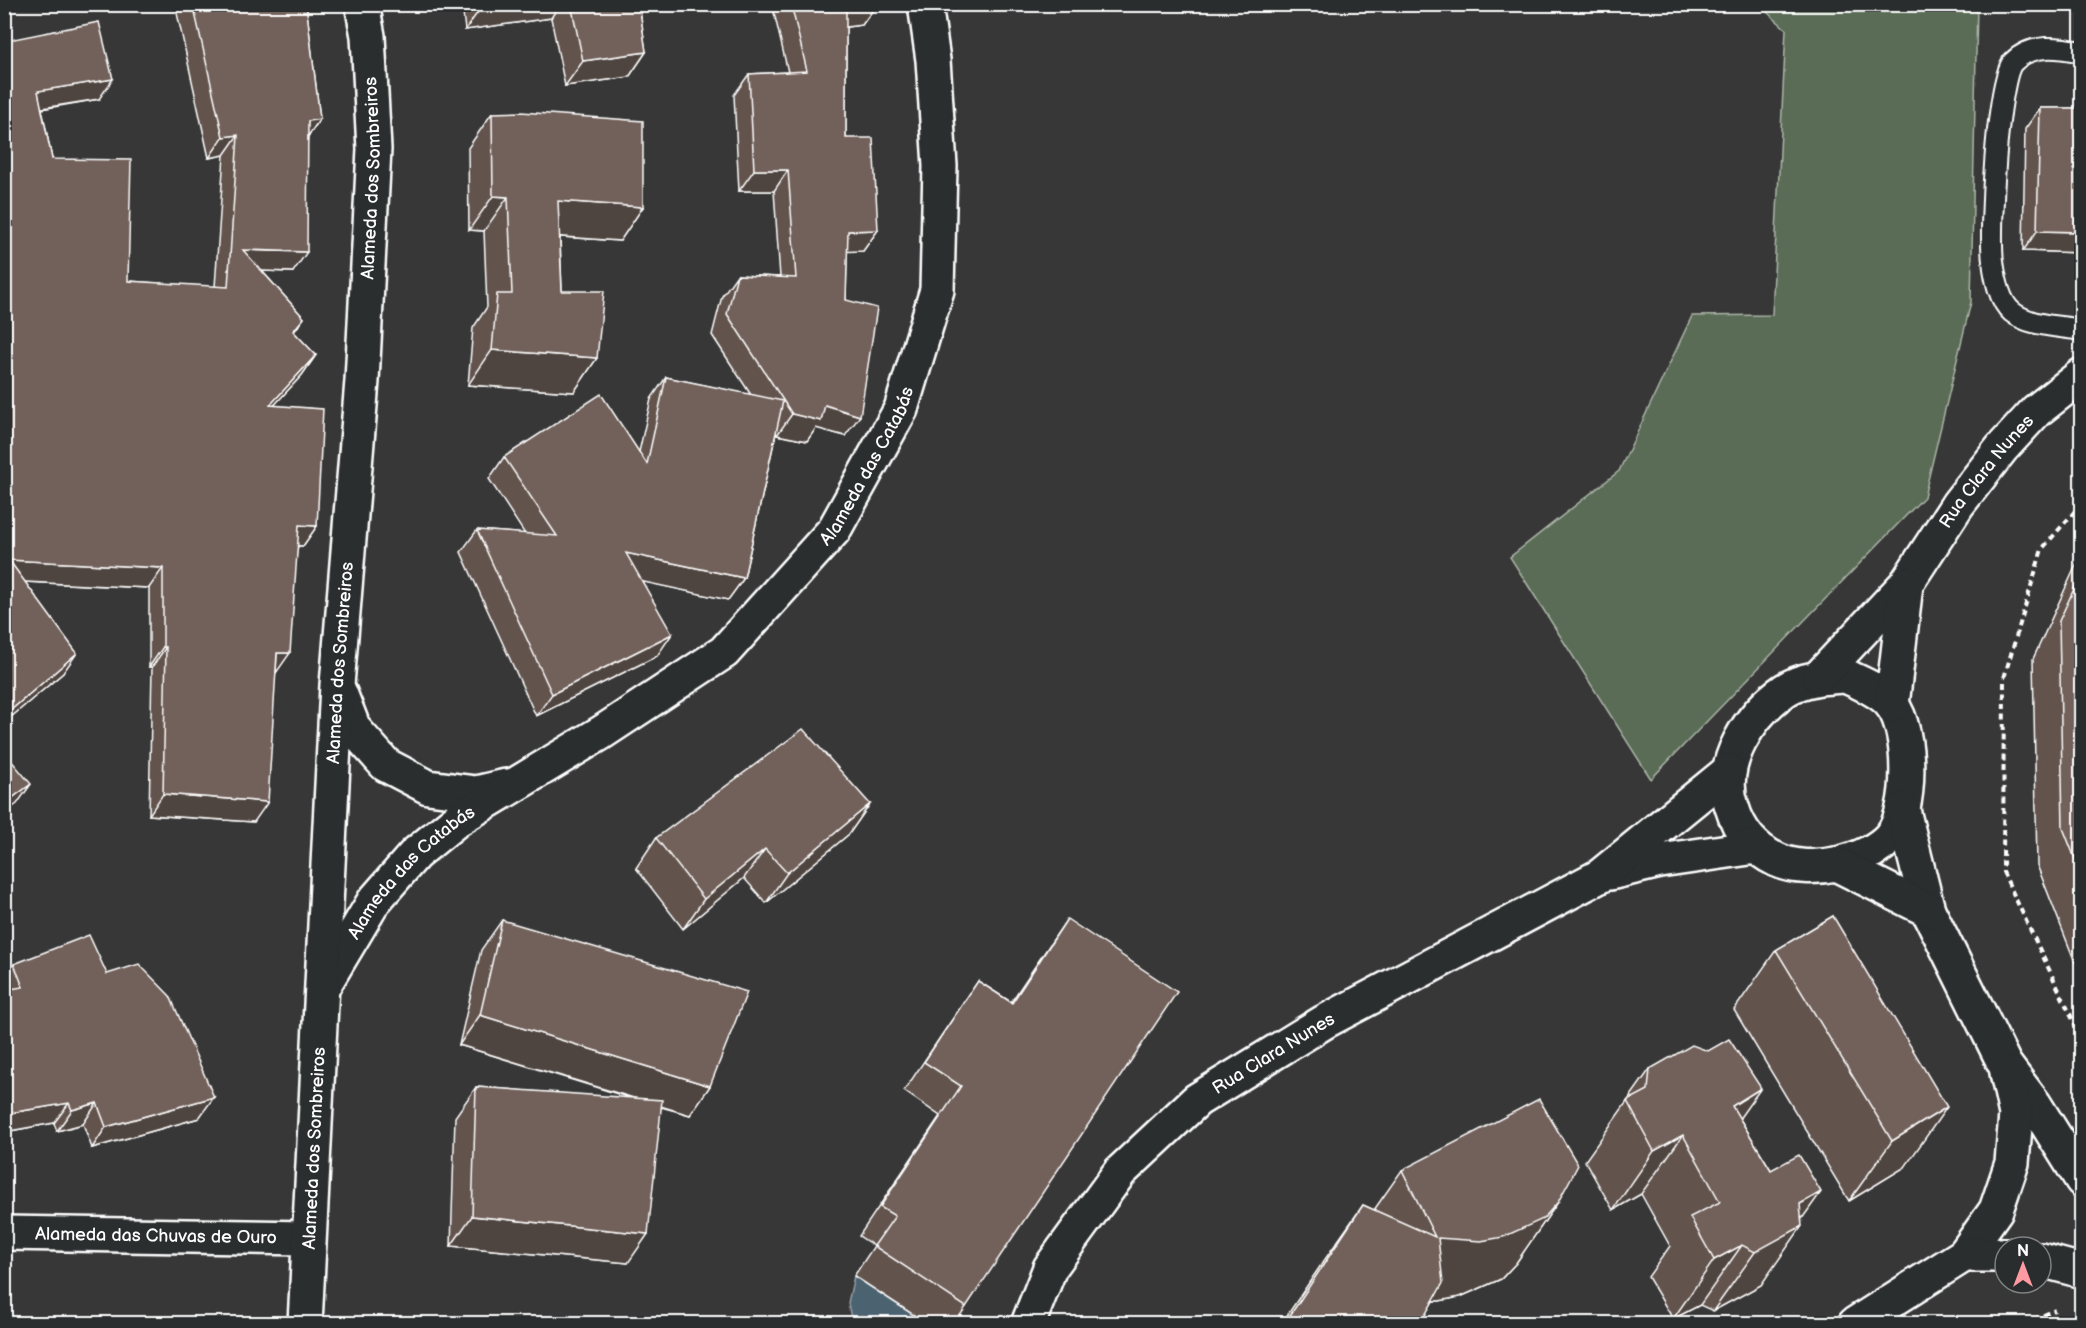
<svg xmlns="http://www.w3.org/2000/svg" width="2086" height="1328" font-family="'Balsamiq Sans',sans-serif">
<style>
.green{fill:#5a6c56;stroke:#acb6aa;stroke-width:1.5}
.water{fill:#4c6270;stroke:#94a1a9;stroke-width:1.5}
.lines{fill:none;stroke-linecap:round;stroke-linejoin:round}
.lane-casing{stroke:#fff;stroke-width:24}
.street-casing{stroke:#fff;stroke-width:38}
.secondary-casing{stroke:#fff;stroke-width:38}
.path{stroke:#fff;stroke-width:4;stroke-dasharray:6 4.5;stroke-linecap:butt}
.lane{stroke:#2a2d2e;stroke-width:20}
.street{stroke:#2a2d2e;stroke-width:33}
.secondary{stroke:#2a2d2e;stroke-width:33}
.wall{fill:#62534d;stroke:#fff;stroke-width:1.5}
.shaded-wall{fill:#50443f;stroke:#fff;stroke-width:1.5}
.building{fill:#72615a;stroke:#fff;stroke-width:1.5}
.labels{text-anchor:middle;stroke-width:5;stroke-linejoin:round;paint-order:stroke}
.street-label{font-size:18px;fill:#fff;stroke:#2a2d2e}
</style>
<rect width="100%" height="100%" fill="#383737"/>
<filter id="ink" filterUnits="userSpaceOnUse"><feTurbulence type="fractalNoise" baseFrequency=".0167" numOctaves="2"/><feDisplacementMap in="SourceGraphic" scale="12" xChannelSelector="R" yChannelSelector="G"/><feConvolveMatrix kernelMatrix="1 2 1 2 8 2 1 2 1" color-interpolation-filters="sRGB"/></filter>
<g filter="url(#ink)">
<g class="green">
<polygon points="1759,5 1977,5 1971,302 1924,497 1651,779 1510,557 1619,471 1692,316 1772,315 1786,29"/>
<polygon points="2081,1316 2081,1323 2024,1323 2034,1317"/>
</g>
<polygon class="water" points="854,1276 926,1323 852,1323 848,1303"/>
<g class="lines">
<g class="lane-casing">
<path id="lane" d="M2082 52C2058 47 2032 43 2013 62 1997 79 1989 233 1993 261 1995 277 1999 301 2012 312 2029 326 2060 326 2082 330"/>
</g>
<g class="street-casing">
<g id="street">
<path d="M1846 676C1860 683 1882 691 1892 705 1912 731 1912 811 1891 836 1868 863 1809 875 1777 860 1753 849 1739 831 1732 807 1717 764 1750 714 1785 690 1803 678 1826 677 1846 676Z"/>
<path id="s1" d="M1819 677 1906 584 1958 504 2002 448 2036 411 2082 375"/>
<polyline points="1892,705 1906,584"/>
<polyline points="1903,810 1928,910 2005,1065 2035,1105 2082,1180"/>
<polyline points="1836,864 1928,910"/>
<polyline points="1610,873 1660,861 1756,847"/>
<path id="s2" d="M4 1233 307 1238"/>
<polyline points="1964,1255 1996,1210 2012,1163 2016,1114 2007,1073"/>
<polyline points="2041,1260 2082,1271"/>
<path id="s3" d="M1028 1324 1050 1268 1120 1172 1197 1100 1324 1022 1600 876 1729 771"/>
<polyline points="1855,1324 1964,1255 2005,1255"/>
</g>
</g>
<g class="secondary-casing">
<g id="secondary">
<polyline points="340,693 354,729 386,765 428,787 476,793 506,786"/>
<path id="s4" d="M325 983 374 901 415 854 458 819 601 733 724 652 834 530 901 409 937 290 940 166 933 60 925 4"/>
<path id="s5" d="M305 1324 337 685 362 381 374 149 368 36 362 4"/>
</g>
</g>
<g class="path">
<polyline points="2082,503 2042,549 2004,678 2003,872 2082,1039"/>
<polyline points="2024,1324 2055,1310"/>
</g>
<use href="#lane" class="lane"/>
<use href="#street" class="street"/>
<use href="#secondary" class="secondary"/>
</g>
<g class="wall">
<polygon points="175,4 306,4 320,119 308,137 293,272 262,271 304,318 294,332 316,355 302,375 274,405 317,526 303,546 298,546 275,673 254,822 149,815 152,667 149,667 149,588 24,582 63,673 4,723 4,41 99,99 42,109 52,159 128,281 215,287 224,155 209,158"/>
<polygon points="462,4 639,4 646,52 629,77 565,86 551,18 465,30"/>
<polygon points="772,4 877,4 862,25 846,27 846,138 878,230 863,251 847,251 846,300 845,436 816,428 807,441 777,435 776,433 744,578 728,600 642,581 657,656 536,716 461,552 477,530 525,534 489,479 504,457 639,452 651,399 666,377 751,395 712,335 722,296 737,275 780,277 774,191 739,191 734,95 749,74 788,72"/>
<polygon points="2040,108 2082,108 2082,253 2023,251 2025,129"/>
<polygon points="492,113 643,207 620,241 560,237 562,291 597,358 574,392 468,385 473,328 487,307 484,231 469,230 468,148"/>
<polygon points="2082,552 2082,980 2037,865 2033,659"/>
<polygon points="870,804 849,834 766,903 744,878 683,929 636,868 656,838"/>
<polygon points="1833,916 1905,1167 1849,1201 1734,1010 1776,950"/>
<polygon points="1067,919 966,1307 955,1323 926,1323 854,1276 874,1246 859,1236 940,1116 904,1091 978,981 1011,1002"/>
<polygon points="502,920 710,1086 690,1115 661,1107 628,1263 451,1246 455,1117 476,1087 634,1099 459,1045 481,950"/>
<polygon points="14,964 107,974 199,1118 92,1148 83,1124 57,1131 54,1123 4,1132 4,977"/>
<polygon points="1650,1069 1740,1119 1801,1219 1761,1285 1713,1311 1700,1305 1673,1319 1648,1277 1670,1246 1641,1194 1613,1210 1585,1161"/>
<polygon points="1402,1170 1558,1202 1516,1263 1501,1279 1460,1297 1439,1301 1433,1301 1419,1323 1282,1323 1321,1265 1363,1205 1374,1210"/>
</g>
<g class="shaded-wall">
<polygon points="489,4 560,4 551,18 465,30 483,5"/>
<polygon points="877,4 862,25 831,29 846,9"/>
<polygon points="646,52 629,77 565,86 583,61"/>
<polygon points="113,79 99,99 24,111 38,91"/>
<polygon points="320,119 306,139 308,121"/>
<polygon points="238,135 224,155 209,158 223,137"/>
<polygon points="754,170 788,170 774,191 739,191"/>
<polygon points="493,196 508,197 484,231 469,230"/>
<polygon points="558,201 643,207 620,241 535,235"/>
<polygon points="878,230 863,251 834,252 848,231"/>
<polygon points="2037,231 2082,232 2082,253 2023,251"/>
<polygon points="243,250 307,252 293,272 228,270"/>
<polygon points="492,350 597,358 574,392 468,385"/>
<polygon points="316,355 302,375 256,425 270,405"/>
<polygon points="825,405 860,416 845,436 816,428 807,441 777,435 792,414"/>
<polygon points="299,525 317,526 303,546 285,545"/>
<polygon points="626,553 744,578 728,600 611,575"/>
<polygon points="9,560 163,568 149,588 4,581"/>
<polygon points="672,634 657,656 536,716 552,694"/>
<polygon points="163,647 166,647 152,667 149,667"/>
<polygon points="77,653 63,673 4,723 4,716"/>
<polygon points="277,653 290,653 276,673"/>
<polygon points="31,784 17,804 4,813 4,804"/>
<polygon points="163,794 268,802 254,822 149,815"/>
<polygon points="870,804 849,834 766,903 787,873"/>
<polygon points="765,849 744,878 683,929 704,899"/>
<polygon points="480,1015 710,1086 690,1115 459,1045"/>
<polygon points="1761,1088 1719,1147 1732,1106"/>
<polygon points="214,1097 199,1118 92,1148 106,1127"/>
<polygon points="69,1103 54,1123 4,1132 4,1114"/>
<polygon points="97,1103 83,1124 57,1131 72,1110"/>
<polygon points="1947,1107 1905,1167 1849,1201 1892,1141"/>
<polygon points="1683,1135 1641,1194 1613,1210 1654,1151"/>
<polygon points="1821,1192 1794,1230 1802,1226 1761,1285 1713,1311 1755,1252 1800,1204"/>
<polygon points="1558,1202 1516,1263 1501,1279 1460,1297 1439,1301 1396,1299 1438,1238"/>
<polygon points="472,1216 648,1234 628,1263 451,1246"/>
<polygon points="1742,1245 1700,1305 1673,1319 1714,1260"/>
</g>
<g class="building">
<polygon points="193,4 306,4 320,119 308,121 307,252 243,250 304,318 293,331 316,355 270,405 323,409 317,526 299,525 290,653 277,653 268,802 163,794 166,647 163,647 163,568 9,560 77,653 4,716 4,41 99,22 113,79 38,91 52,159 131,160 128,281 228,287 238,135 223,137"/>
<polygon points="571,4 639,4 646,52 583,61"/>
<polygon points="791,4 875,4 846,9 846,138 873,138 878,230 848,231 846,300 877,308 860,416 825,405 821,421 792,414 727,314 737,275 796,278 788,170 754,170 749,74 807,71"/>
<polygon points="2040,108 2082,108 2082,232 2037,231"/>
<polygon points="521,112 643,121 643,207 558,201 562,291 604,291 597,358 492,350 497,294 512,294 508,197 493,196 492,113"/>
<polygon points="666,377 783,401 744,578 626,553 672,634 552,694 477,530 557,536 504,457 601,394 647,464"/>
<polygon points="2082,572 2082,876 2063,828 2059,621"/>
<polygon points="803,729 870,804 787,873 765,849 704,899 656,838"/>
<polygon points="4,752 31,784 4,804"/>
<polygon points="1833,916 1947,1107 1892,1141 1776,950"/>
<polygon points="1067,919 1177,992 966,1307 874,1246 895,1216 880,1207 961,1086 924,1062 978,981 1012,1003"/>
<polygon points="502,920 747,992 710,1086 480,1015"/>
<polygon points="89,935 107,974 139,964 170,996 214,1097 106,1127 97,1103 72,1110 69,1103 4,1114 4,990 23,987 14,964"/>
<polygon points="1729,1039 1761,1088 1732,1106 1771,1170 1799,1155 1821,1192 1800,1204 1802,1226 1755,1252 1742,1245 1714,1260 1690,1217 1720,1202 1683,1135 1654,1151 1627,1101 1648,1090 1650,1069 1692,1045 1708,1051"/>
<polygon points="476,1087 662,1100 648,1234 472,1216"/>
<polygon points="1539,1099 1578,1165 1558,1202 1543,1219 1503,1237 1481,1241 1438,1238 1443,1283 1424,1317 1417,1323 1285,1323 1363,1205 1435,1237 1402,1170"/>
</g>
</g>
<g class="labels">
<g class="street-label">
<text dy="6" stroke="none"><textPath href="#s5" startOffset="1148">Alameda dos Sombreiros</textPath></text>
<text dy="6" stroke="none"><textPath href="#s4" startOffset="764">Alameda das Catabás</textPath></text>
<text dy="6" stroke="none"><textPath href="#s1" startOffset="266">Rua Clara Nunes</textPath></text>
<text dy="6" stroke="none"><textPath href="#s5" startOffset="662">Alameda dos Sombreiros</textPath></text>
<text dy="6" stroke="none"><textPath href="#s4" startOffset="142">Alameda das Catabás</textPath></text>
<text dy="6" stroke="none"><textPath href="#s3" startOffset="374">Rua Clara Nunes</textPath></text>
<text dy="6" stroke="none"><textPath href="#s5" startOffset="176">Alameda dos Sombreiros</textPath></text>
<text dy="6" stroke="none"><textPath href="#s2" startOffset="152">Alameda das Chuvas de Ouro</textPath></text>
</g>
</g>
<rect width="2086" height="1328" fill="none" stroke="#2a2d2e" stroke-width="24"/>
<rect x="12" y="12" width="2062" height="1304" fill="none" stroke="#fff" stroke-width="2" filter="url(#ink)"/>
<g transform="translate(2023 1265)"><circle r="28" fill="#2a2d2e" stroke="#7f8182" stroke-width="1.5"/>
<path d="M0-4.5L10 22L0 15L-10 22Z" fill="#ff9aa2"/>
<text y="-9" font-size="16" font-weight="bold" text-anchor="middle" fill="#ffffff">N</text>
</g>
</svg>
